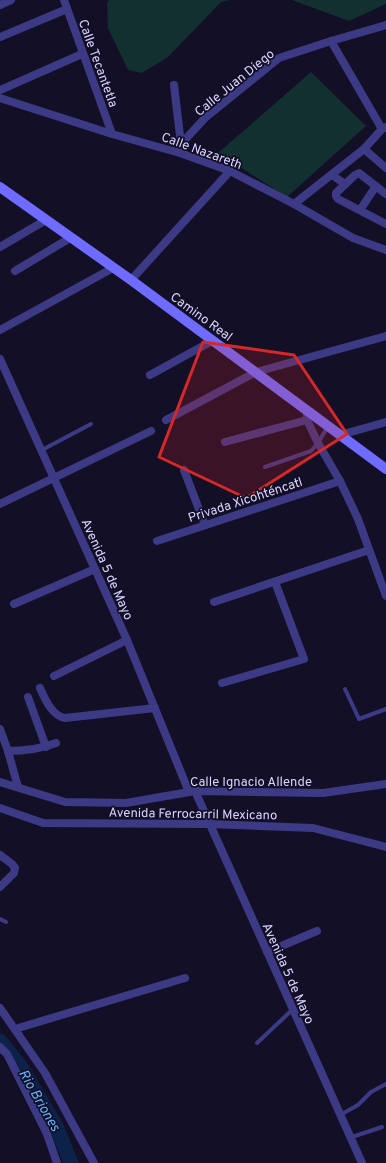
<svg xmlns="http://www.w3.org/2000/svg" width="386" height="1163" font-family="Overpass,sans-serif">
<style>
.green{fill:#12302f}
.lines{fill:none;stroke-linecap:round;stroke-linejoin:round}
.river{stroke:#0c2248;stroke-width:15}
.lane{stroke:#3d3a85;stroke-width:4}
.street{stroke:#3d3a85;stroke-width:8}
.secondary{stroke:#6f6bff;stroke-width:10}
.marked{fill:#d62828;fill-opacity:0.2;stroke:#d62828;stroke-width:3;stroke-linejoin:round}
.labels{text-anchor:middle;stroke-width:3.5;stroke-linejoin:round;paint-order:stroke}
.street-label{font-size:13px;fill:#d9d4ff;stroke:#130f26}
.water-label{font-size:14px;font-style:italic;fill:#62b6ff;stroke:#130f26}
</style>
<rect width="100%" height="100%" fill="#130f26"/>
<g class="green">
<polygon points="109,0 230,0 221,2 168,57 142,73 128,70 108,28 107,3"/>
<polygon points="292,0 386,0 386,4 349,21"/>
<polygon points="311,72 366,126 287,197 218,153"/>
</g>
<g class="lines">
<polyline class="river" points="0,1041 21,1067 57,1128 71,1163"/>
<g class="lane">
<polyline points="42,450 91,424"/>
<polyline points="265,467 311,451 318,443 328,426"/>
<polyline points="345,689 359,719 386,709"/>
<polyline points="0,919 6,922"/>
<polyline points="257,1043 292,1010"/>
<polyline points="340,1115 358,1105 371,1092 386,1084"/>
<polyline points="350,1137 355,1136 382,1127"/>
</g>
<g class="street">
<polyline points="64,0 112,134"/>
<polyline points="0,5 11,0"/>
<polyline points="0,37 67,9"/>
<polyline points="331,41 382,129"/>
<polyline points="174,85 181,144"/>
<polyline points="0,90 82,54"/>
<polyline points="0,98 112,134 180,153 230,171 294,204 353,238 386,250"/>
<polyline points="364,149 386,168"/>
<polyline points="180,153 181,144 205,118 279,58 331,41 386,25"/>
<polyline points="332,175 345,184"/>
<polyline points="386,194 359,173 355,175 336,193 336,196 338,199 386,224"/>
<polyline points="294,204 364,149 382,129 386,127"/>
<polyline points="360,210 376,186"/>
<polyline points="0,247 46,220"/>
<polyline points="15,271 70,238"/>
<polyline points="131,280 230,171"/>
<polyline points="0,330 113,268"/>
<polyline points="0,359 127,640 189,792"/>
<polyline points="150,375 212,341"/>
<polyline points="307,411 307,420 318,443 340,481 358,519 386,596"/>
<polyline points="166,420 256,372 386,336"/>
<polyline points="340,435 386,422"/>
<polyline points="225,442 307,420"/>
<polyline points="184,470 205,525"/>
<polyline points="0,504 151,431"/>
<polyline points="157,541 340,481"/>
<polyline points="214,602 369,550"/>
<polyline points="14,604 95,569"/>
<polyline points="54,676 127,640"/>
<polyline points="222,683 304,659 275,582"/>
<path d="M40 688C45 699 52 716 65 718L155 708"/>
<polyline points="28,697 46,747"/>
<polyline points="0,729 8,751 18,787"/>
<path d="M8 751C25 751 40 749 56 743"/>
<polyline points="0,782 65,802 126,803 195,791 323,793 386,784"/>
<polyline points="195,791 362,1163"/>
<polyline points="0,808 43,823 209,824 313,828 386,847"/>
<polyline points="0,855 12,864 15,868 14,873 0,887"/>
<polyline points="267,952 317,931"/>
<polyline points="0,1008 45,1073 94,1163"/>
<polyline points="15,1029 185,978"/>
<polyline points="0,1047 7,1054 47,1134 57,1163"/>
</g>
<polyline class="secondary" points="0,187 131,280 386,469"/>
</g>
<path class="marked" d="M203 342 294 355 347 434 246 498 159 457Z"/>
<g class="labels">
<g class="street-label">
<text transform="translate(99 63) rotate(70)" y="5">Calle Tecantetla</text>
<text transform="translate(234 82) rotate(-39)" y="5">Calle Juan Diego</text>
<text transform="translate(202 150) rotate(20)" y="5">Calle Nazareth</text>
<text transform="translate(202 316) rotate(36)" y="5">Camino Real</text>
<text transform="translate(245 499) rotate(-18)" y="5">Privada Xicohténcatl</text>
<text transform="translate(108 569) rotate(66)" y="5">Avenida 5 de Mayo</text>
<text x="251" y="786">Calle Ignacio Allende</text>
<text transform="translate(193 813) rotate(1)" y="5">Avenida Ferrocarril Mexicano</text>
<text transform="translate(289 973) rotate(66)" y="5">Avenida 5 de Mayo</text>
</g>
<g class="water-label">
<text transform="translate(40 1100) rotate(60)" y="5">Rio Briones</text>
</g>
</g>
</svg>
